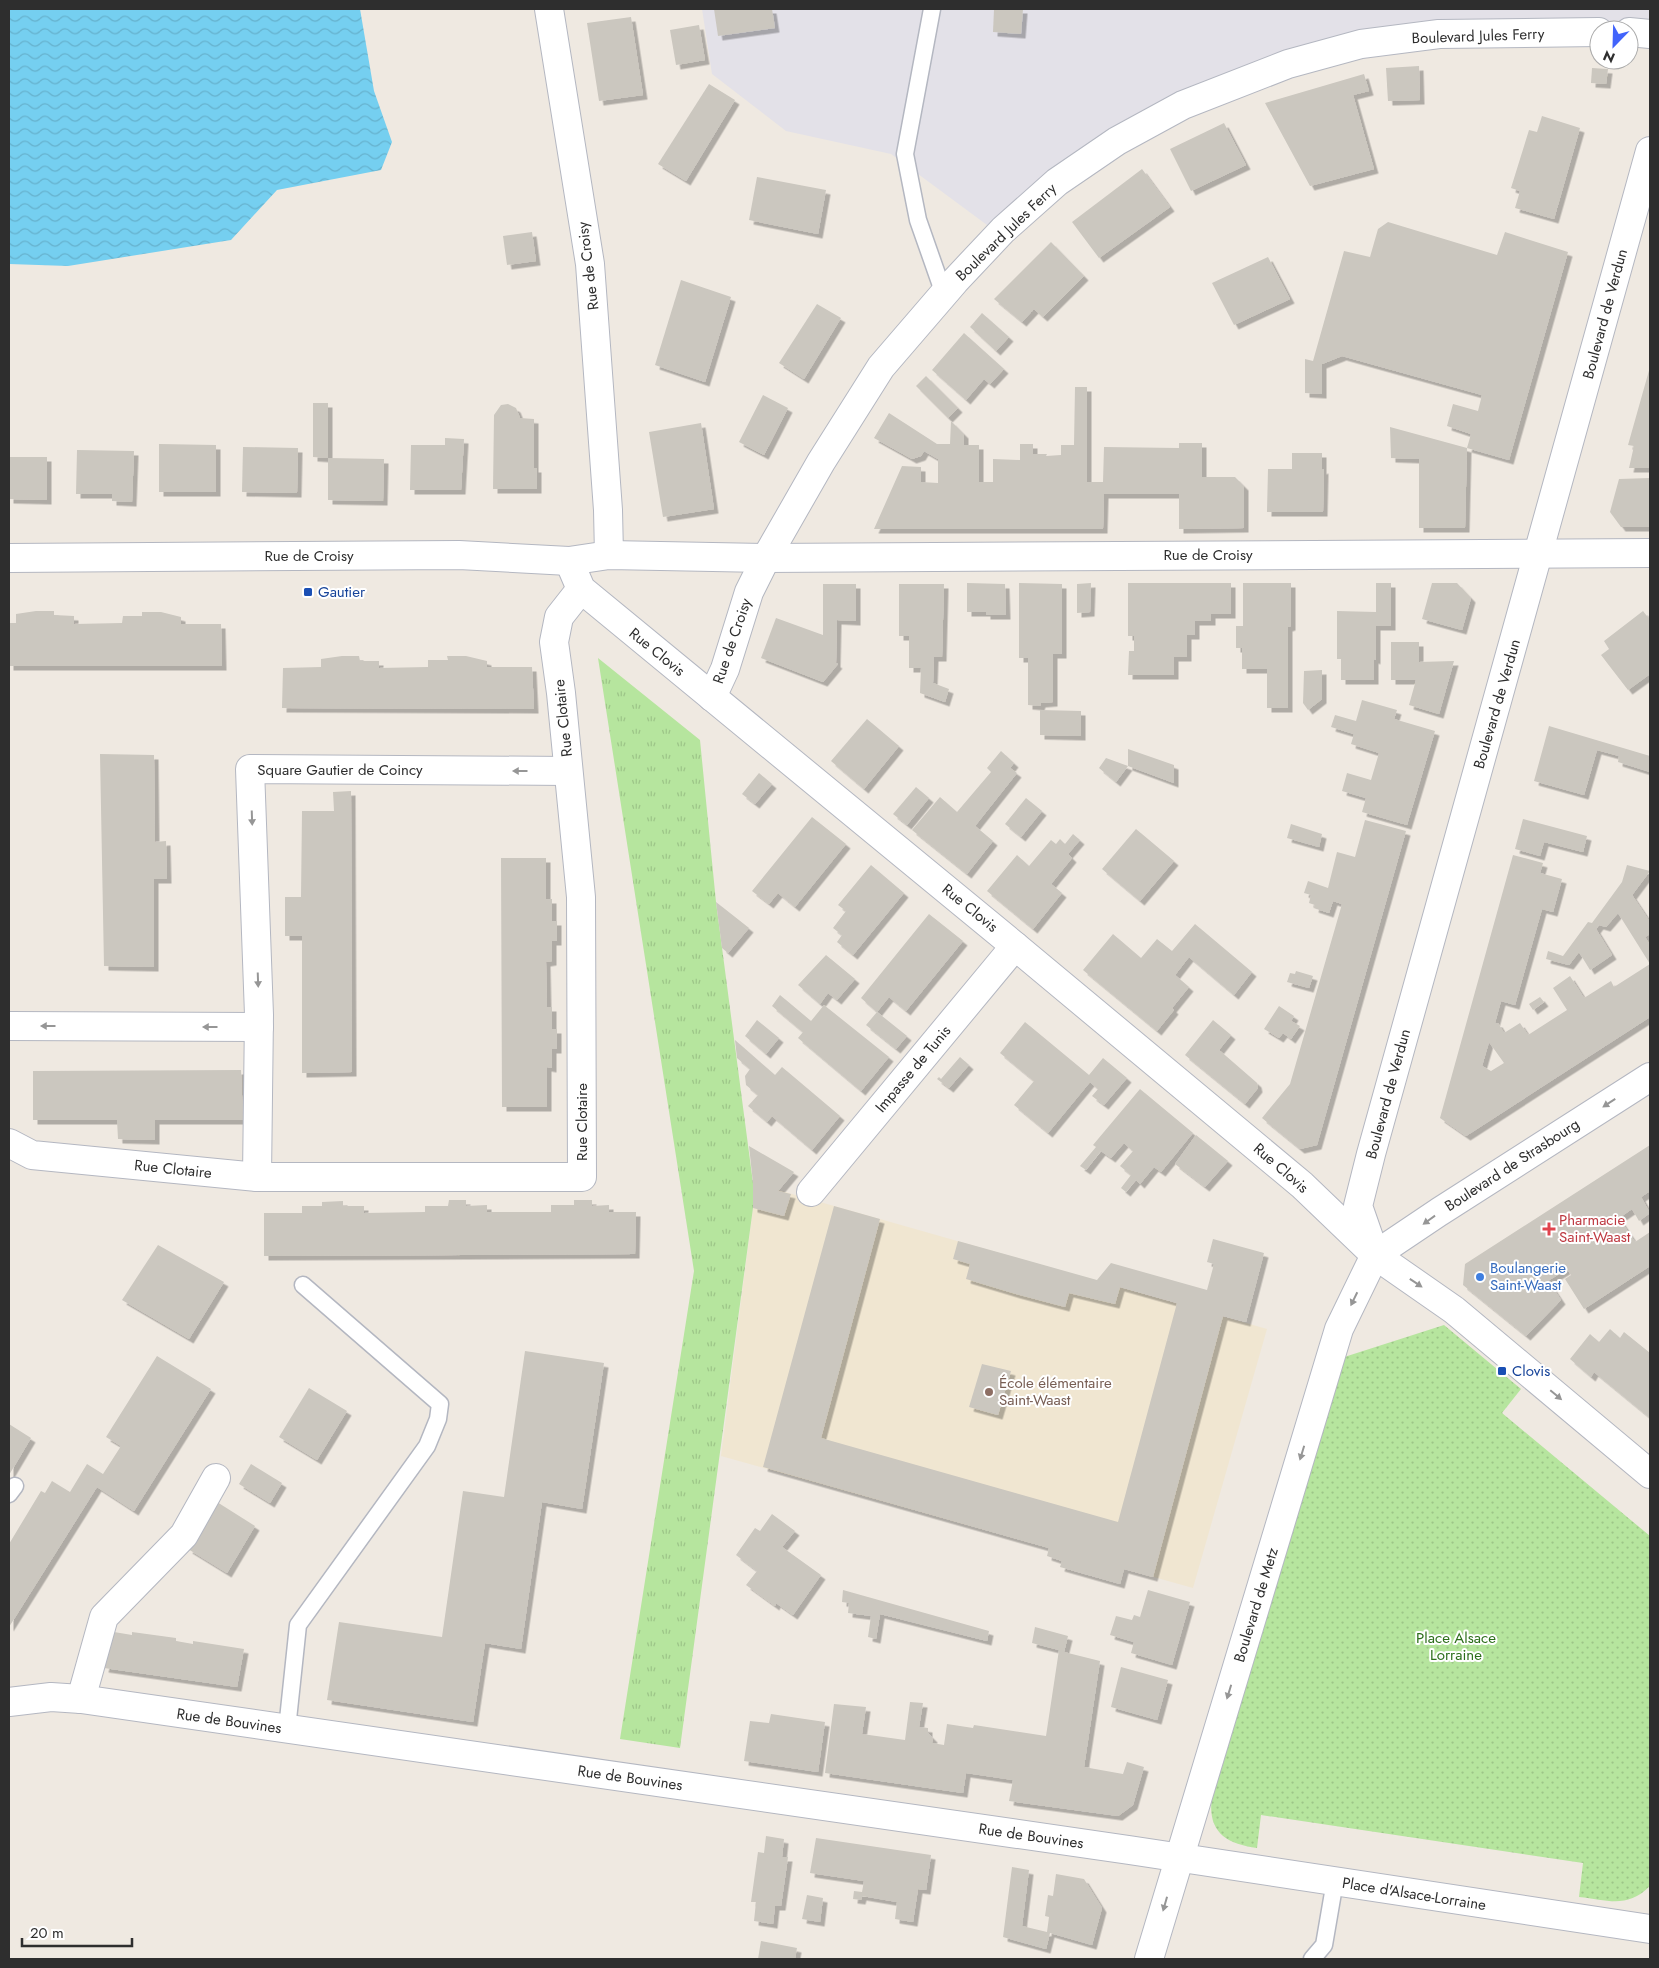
<svg xmlns="http://www.w3.org/2000/svg" width="1659" height="1968" font-family="Jost,sans-serif">
<style>
.industrial{fill:#e3e1e8}
.education{fill:#f0e6d1}
.grass{fill:url(#grass-tufts)}
.park{fill:url(#park-dots)}
.water{fill:url(#water-waves)}
.building{fill:#cbc7bf;fill-rule:evenodd;filter:url(#shadow)}
.lines{fill:none;stroke-linecap:round;stroke-linejoin:round}
.lane-casing{stroke:#b4b7c1;stroke-width:19}
.street-casing{stroke:#b4b7c1;stroke-width:30}
.secondary-casing{stroke:#b4b7c1;stroke-width:30}
.lane{stroke:#fff;stroke-width:16}
.street{stroke:#fff;stroke-width:28}
.secondary{stroke:#fff;stroke-width:28}
.oneway{fill:#969696}
.transit-dot{fill:#1a4fb4;stroke:#fff;stroke-width:2}
.health-dot{fill:#e0444e;stroke:#fff;stroke-width:2}
.shop-dot{fill:#3f7fe0;stroke:#fff;stroke-width:2}
.education-dot{fill:#8d6e63;stroke:#fff;stroke-width:2}
.labels{text-anchor:middle;stroke-width:4;stroke-linejoin:round;paint-order:stroke}
.street-label{font-size:15px;fill:#2e2e2e;stroke:#fff}
.transit-label{font-size:15px;fill:#164399;stroke:#fff;text-anchor:start}
.health-label{font-size:15px;fill:#be3a42;stroke:#fff;text-anchor:start}
.shop-label{font-size:15px;fill:#366cbe;stroke:#fff;text-anchor:start}
.education-label{font-size:15px;fill:#785e54;stroke:#fff;text-anchor:start}
.park-label{font-size:15px;fill:#2c6e1b;stroke:#fff}
</style>
<defs>
<pattern id="grass-tufts" width="24" height="20" patternUnits="userSpaceOnUse" patternTransform="scale(1.25)"><rect width="24" height="20" fill="#b6e59e"/><path d="M3 7l-1-3M5 7V3M7 7l1-3M15 17l-1-3M17 17v-4M19 17l1-3" fill="none" stroke="#9dc588"/></pattern>
<pattern id="park-dots" width="8" height="8" patternUnits="userSpaceOnUse" patternTransform="scale(1.25)"><rect width="8" height="8" fill="#b6e59e"/><path d="M2 2h.1M6 6h.1" fill="none" stroke="#9dc588" stroke-width="1.8" stroke-linecap="round"/></pattern>
<pattern id="water-waves" width="16" height="10" patternUnits="userSpaceOnUse" patternTransform="scale(1.25)"><rect width="16" height="10" fill="#75cff0"/><path d="M0 5q4-4 8 0t8 0" fill="none" stroke="#66b2ce"/></pattern>
<filter id="shadow"><feDropShadow dx="4.5" dy="4.5" stdDeviation="0" flood-color="#0004"/></filter>
</defs>
<rect width="100%" height="100%" fill="#efe9e1"/>
<polygon class="industrial" points="702,9 1650,9 1650,45 1629,30 1599,30 1532,25 1226,79 1159,109 1010,242 891,154 786,131 712,74"/>
<polygon class="education" points="753,1183 1267,1329 1193,1588 721,1456 753,1208"/>
<polygon class="grass" points="598,658 700,740 716,902 753,1183 753,1208 680,1748 620,1739 694,1271"/>
<path class="park" d="M1444 1325 1521 1389 1502 1413 1650 1536V1886C1627 1909 1608 1900 1579 1897L1583 1863 1261 1815 1257 1848C1225 1844 1207 1831 1212 1797L1335 1360Z"/>
<polygon class="water" points="9,9 360,9 374,91 392,142 381,170 277,190 231,240 68,266 9,264"/>
<g class="building">
<polygon points="714,9 772,9 775,28 718,36"/>
<polygon points="994,9 1023,9 1021,34 993,32"/>
<polygon points="631,17 643,95 599,101 587,23"/>
<polygon points="699,25 705,60 676,65 670,30"/>
<polygon points="1419,66 1420,100 1388,101 1386,68"/>
<polygon points="1592,68 1608,69 1606,84 1591,83"/>
<polygon points="1364,74 1369,91 1353,95 1374,169 1310,186 1265,103"/>
<polygon points="709,84 735,100 686,181 658,164"/>
<polygon points="1542,116 1580,128 1554,219 1515,208 1520,191 1511,188 1529,130 1537,132"/>
<polygon points="1224,123 1246,165 1191,191 1170,149"/>
<polygon points="1142,169 1170,207 1099,258 1072,222"/>
<polygon points="757,177 826,190 818,234 749,220"/>
<polygon points="1388,222 1497,255 1505,232 1568,252 1509,460 1467,448 1465,528 1419,528 1419,459 1391,458 1390,427 1467,448 1471,434 1447,426 1453,404 1478,411 1482,395 1342,356 1322,364 1322,394 1305,393 1305,359 1313,361 1344,251 1370,257 1378,229"/>
<polygon points="532,232 536,261 507,265 503,236"/>
<polygon points="1051,242 1084,276 1043,317 1034,309 1022,322 994,299"/>
<polygon points="1268,257 1290,299 1234,325 1212,283"/>
<polygon points="681,280 731,297 705,382 655,365"/>
<polygon points="817,304 841,318 804,379 779,363"/>
<polygon points="982,313 1009,337 996,351 970,327"/>
<polygon points="964,333 1004,369 990,384 984,379 966,400 932,370"/>
<polygon points="1650,367 1650,468 1629,468 1634,446 1628,445"/>
<polygon points="926,376 958,408 948,418 916,386"/>
<polygon points="1075,387 1087,387 1087,482 1103,482 1104,447 1179,448 1179,443 1202,443 1202,477 1235,477 1244,486 1244,528 1179,529 1179,494 1104,494 1103,529 874,529 902,466 921,467 921,482 938,483 938,459 924,451 921,456 912,459 874,438 889,413 937,444 950,444 951,421 964,434 964,445 979,445 979,482 993,482 993,459 1020,460 1020,444 1033,444 1033,454 1047,454 1046,456 1061,455 1061,445 1074,445"/>
<polygon points="763,395 788,408 764,455 739,442"/>
<polygon points="313,403 328,403 328,458 384,459 383,501 328,500 328,458 313,457"/>
<polygon points="508,404 516,408 520,418 534,419 534,468 537,468 537,489 493,489 494,415 501,405"/>
<polygon points="701,423 714,509 663,517 649,432"/>
<polygon points="445,438 464,439 461,490 410,490 411,445 445,445"/>
<polygon points="159,444 216,445 216,492 159,492"/>
<polygon points="243,447 298,448 297,493 242,492"/>
<polygon points="77,450 134,451 132,502 112,501 112,494 76,494"/>
<polygon points="1292,453 1322,453 1322,470 1324,469 1323,512 1267,512 1268,469 1292,469"/>
<polygon points="9,457 47,457 47,500 9,499"/>
<polygon points="1650,478 1650,527 1621,527 1610,512 1619,479"/>
<polygon points="967,583 1005,584 1006,615 986,615 986,612 967,612"/>
<polygon points="1019,583 1062,584 1062,654 1053,654 1053,702 1041,703 1040,706 1028,705 1028,658 1019,658"/>
<polygon points="1091,583 1090,612 1077,613 1077,584"/>
<polygon points="1128,583 1231,583 1231,614 1211,614 1211,621 1195,621 1195,635 1187,635 1187,657 1174,657 1174,675 1128,675 1129,651 1134,651 1134,636 1128,636"/>
<polygon points="1243,583 1291,583 1291,626 1288,627 1288,708 1267,708 1267,669 1242,669 1242,648 1236,648 1236,626 1243,626"/>
<polygon points="1376,583 1391,583 1391,626 1376,626 1376,660 1374,659 1374,680 1341,680 1341,659 1337,659 1337,611 1376,612"/>
<polygon points="1432,583 1457,583 1471,598 1462,630 1422,619"/>
<polygon points="823,584 856,584 856,621 837,620 836,663 838,664 823,682 761,658 776,618 823,635"/>
<polygon points="899,584 944,584 942,657 934,657 933,683 949,689 945,702 920,693 921,668 909,668 909,636 899,636"/>
<polygon points="36,611 54,611 54,615 74,616 74,624 122,623 123,616 142,616 142,612 161,612 181,617 181,624 221,624 222,666 9,666 9,623 16,623 16,614"/>
<polygon points="1643,611 1650,620 1650,674 1628,690 1601,655 1609,649 1604,641"/>
<polygon points="1391,642 1419,642 1419,662 1454,661 1439,714 1409,705 1416,680 1391,680"/>
<polygon points="342,656 359,656 360,661 379,661 379,668 428,667 428,660 448,660 447,656 466,656 487,661 487,667 532,667 534,709 282,708 283,668 321,667 321,659"/>
<polygon points="1322,670 1322,699 1308,710 1303,703 1304,671"/>
<polygon points="1362,700 1397,710 1394,719 1435,731 1407,825 1362,812 1366,798 1342,791 1347,773 1371,780 1379,753 1351,744 1354,734 1331,727 1335,715 1356,721"/>
<polygon points="1040,710 1081,711 1081,736 1040,735"/>
<polygon points="867,719 899,746 864,789 831,761"/>
<polygon points="1549,726 1650,756 1650,772 1618,762 1619,756 1597,750 1584,795 1534,781"/>
<polygon points="1128,749 1174,765 1174,783 1128,766 1116,782 1099,768 1106,758 1128,766"/>
<polygon points="1001,751 1014,763 1010,768 1017,773 975,826 993,841 967,874 912,830 940,797 957,812 991,772 987,768"/>
<polygon points="100,754 154,755 155,842 166,841 167,879 154,879 154,967 104,966"/>
<polygon points="759,773 772,784 755,804 742,794"/>
<polygon points="916,787 929,798 907,825 893,814"/>
<polygon points="351,791 352,1072 302,1073 302,936 285,936 285,897 301,897 302,811 334,811 333,792"/>
<polygon points="1026,798 1042,811 1021,837 1005,824"/>
<polygon points="812,817 846,844 795,907 778,893 769,904 752,891"/>
<polygon points="1523,819 1587,836 1583,852 1544,842 1540,856 1515,849"/>
<polygon points="1365,820 1406,831 1317,1145 1300,1149 1262,1118 1290,1084 1342,904 1333,901 1329,913 1314,908 1315,905 1309,903 1311,895 1304,893 1308,881 1328,888 1337,852 1355,857"/>
<polygon points="1291,824 1322,834 1319,847 1287,838"/>
<polygon points="1136,829 1174,861 1140,901 1102,869"/>
<polygon points="1073,834 1080,840 1068,854 1072,858 1051,884 1062,893 1033,929 987,891 1017,855 1029,866 1051,840 1056,844 1060,839 1065,844"/>
<path d="M1513 855 1543 863 1540 873 1562 879 1553 912 1542 909 1515 1005 1501 1001 1495 1023H1498L1504 1033 1520 1023 1528 1035 1567 1010 1553 988 1570 976 1584 998 1611 981 1614 987 1650 964 1618 913 1606 927 1599 925 1596 929 1612 955 1590 970 1579 952 1569 965 1546 959 1548 951 1563 956 1588 922 1592 923 1622 882 1627 865 1650 871 1632 895 1650 922V934L1645 937 1650 945V1017L1466 1136 1440 1118ZM1489 1042 1504 1063 1491 1071 1482 1066Z"/>
<polygon points="501,858 546,858 546,899 552,899 552,921 557,921 557,941 552,941 552,961 546,962 547,1007 552,1007 552,1029 557,1029 557,1049 552,1049 552,1068 547,1067 547,1107 502,1107"/>
<polygon points="871,865 904,893 853,955 837,942 842,935 833,928 846,911 838,905"/>
<polygon points="716,902 749,928 728,953 722,948"/>
<polygon points="929,914 963,941 906,1011 889,997 877,1012 861,998"/>
<polygon points="1195,924 1252,972 1234,995 1189,957 1175,975 1189,987 1172,1008 1174,1010 1157,1031 1083,970 1113,934 1141,958 1157,939 1172,951"/>
<polygon points="826,955 855,979 837,1000 828,993 820,1004 798,985"/>
<polygon points="1296,971 1313,976 1309,988 1287,982 1290,973 1295,974"/>
<polygon points="780,995 811,1021 824,1005 889,1057 861,1091 798,1038 803,1032 772,1006"/>
<polygon points="1540,997 1544,1002 1533,1010 1529,1004"/>
<polygon points="1279,1006 1294,1016 1291,1021 1300,1026 1291,1039 1283,1033 1279,1038 1264,1029"/>
<polygon points="877,1012 907,1036 896,1049 866,1025"/>
<polygon points="757,1020 779,1038 766,1054 745,1036"/>
<polygon points="1213,1020 1231,1035 1219,1050 1257,1083 1258,1088 1245,1104 1185,1055"/>
<polygon points="1025,1022 1089,1075 1103,1058 1127,1078 1104,1105 1092,1096 1098,1089 1090,1082 1048,1133 1014,1105 1034,1081 1000,1053"/>
<polygon points="735,1040 775,1075 782,1067 840,1116 812,1150 772,1116 767,1122 748,1106 758,1095 746,1085 745,1076 750,1069 737,1058"/>
<polygon points="960,1057 969,1065 949,1088 937,1079 939,1077 941,1079"/>
<polygon points="241,1070 243,1120 155,1120 155,1140 118,1139 117,1120 33,1120 33,1071"/>
<polygon points="1140,1089 1193,1133 1161,1172 1154,1167 1140,1184 1136,1180 1126,1192 1121,1188 1131,1175 1120,1166 1133,1151 1124,1143 1111,1158 1101,1151 1086,1170 1080,1166 1096,1147 1093,1145"/>
<polygon points="1196,1135 1228,1161 1205,1187 1175,1164"/>
<polygon points="1650,1145 1650,1191 1641,1197 1650,1213 1639,1221 1632,1209 1619,1218 1635,1242 1650,1232 1650,1266 1584,1309 1565,1279 1571,1275 1567,1269 1535,1289 1539,1293 1551,1285 1561,1300 1526,1336 1463,1285 1465,1264"/>
<polygon points="749,1146 794,1172 778,1191 791,1194 784,1216 753,1208 753,1183"/>
<polygon points="449,1200 466,1200 466,1206 487,1205 487,1212 551,1212 551,1205 574,1205 574,1200 592,1200 592,1206 609,1205 609,1212 636,1212 635,1254 264,1256 264,1213 302,1213 302,1206 322,1206 322,1202 343,1201 343,1206 364,1206 364,1213 425,1212 425,1206 448,1206"/>
<polygon points="834,1206 880,1219 821,1438 1118,1522 1177,1303 1120,1287 1115,1304 1069,1293 1065,1307 1016,1294 966,1279 970,1264 953,1259 958,1241 1097,1280 1111,1263 1207,1290 1214,1264 1207,1262 1213,1239 1264,1253 1246,1322 1223,1316 1153,1577 1124,1569 1120,1584 1060,1567 1062,1561 1047,1556 1049,1548 763,1467"/>
<polygon points="158,1245 224,1282 189,1339 122,1300"/>
<polygon points="1610,1329 1620,1338 1624,1332 1650,1353 1650,1418 1594,1372 1591,1377 1570,1359 1590,1334 1599,1342"/>
<polygon points="525,1351 604,1363 582,1509 542,1502 521,1649 485,1643 473,1722 327,1700 339,1622 442,1637 463,1491 504,1497"/>
<polygon points="157,1356 211,1389 134,1511 97,1487 9,1627 9,1544 41,1491 45,1493 52,1481 70,1492 87,1464 103,1474 121,1446 106,1437"/>
<polygon points="982,1364 1011,1371 998,1415 969,1407"/>
<polygon points="309,1388 347,1411 317,1460 279,1437"/>
<polygon points="9,1424 31,1438 9,1475"/>
<polygon points="251,1464 282,1483 270,1503 239,1484"/>
<polygon points="217,1502 255,1526 227,1573 188,1549"/>
<polygon points="772,1514 795,1531 782,1547 821,1575 793,1615 776,1603 775,1606 746,1585 757,1571 736,1555 755,1528 760,1531"/>
<polygon points="843,1590 989,1631 987,1641 880,1614 876,1639 868,1637 871,1616 848,1613 849,1603 842,1602"/>
<polygon points="1148,1590 1190,1602 1172,1665 1131,1653 1134,1642 1110,1635 1116,1616 1132,1620 1134,1615 1140,1617"/>
<polygon points="1035,1627 1068,1636 1064,1652 1100,1661 1084,1767 1123,1774 1127,1762 1144,1767 1133,1805 1118,1816 1009,1801 1013,1780 966,1773 963,1793 825,1773 834,1704 866,1707 862,1734 905,1740 910,1702 923,1703 919,1727 928,1728 928,1733 933,1738 932,1743 944,1745 947,1724 973,1728 974,1725 1046,1736 1059,1650 1032,1643"/>
<polygon points="114,1632 132,1635 132,1632 176,1638 176,1641 193,1644 193,1641 244,1649 237,1687 104,1668"/>
<polygon points="1121,1667 1168,1680 1157,1720 1111,1707"/>
<polygon points="771,1714 825,1722 818,1772 744,1761 750,1721 769,1723"/>
<polygon points="766,1836 784,1839 782,1857 788,1857 781,1906 775,1906 773,1924 754,1921 756,1902 751,1902 758,1852 764,1853"/>
<polygon points="816,1838 931,1855 926,1890 918,1889 913,1922 895,1919 897,1902 862,1896 861,1900 853,1899 854,1891 862,1892 864,1881 810,1873"/>
<polygon points="1012,1867 1029,1870 1022,1926 1047,1932 1049,1917 1045,1916 1048,1895 1053,1896 1056,1874 1084,1879 1102,1908 1092,1945 1050,1933 1046,1949 1003,1937"/>
<polygon points="807,1895 823,1898 820,1922 802,1919"/>
<polygon points="761,1941 797,1948 795,1959 758,1959"/>
</g>
<g class="lines">
<g class="lane-casing">
<g id="lane">
<polyline points="932,9 905,154 918,220 944,294"/>
<polyline points="9,1494 15,1486"/>
<polyline points="287,1729 298,1625 427,1446 438,1419 440,1404 303,1285"/>
<polyline points="1312,1959 1324,1945 1335,1881"/>
</g>
</g>
<g class="street-casing">
<g id="street">
<polyline points="549,9 590,264 608,510 609,555"/>
<polyline points="1629,32 1650,34"/>
<polyline points="9,558 459,555 569,561 609,555 766,558 1650,553"/>
<polyline points="569,561 581,589 1015,946 1302,1185 1375,1255 1454,1310 1650,1474"/>
<polyline points="712,697 725,669 749,592 766,558 821,462 881,367 955,281 1003,230 1057,182 1117,141 1183,105 1288,64 1361,44 1439,34 1599,32"/>
<polyline points="9,1026 259,1027"/>
<polyline points="9,1143 32,1155 257,1177 582,1177 581,897 561,693 554,642 559,617 581,589"/>
<polyline points="257,1177 259,1015 250,769 568,771"/>
<polyline points="811,1192 1015,946"/>
<polyline points="1373,1249 1358,1206 1371,1154 1650,151"/>
<polyline points="81,1699 104,1617 184,1535 216,1478"/>
<polyline points="9,1702 51,1697 81,1699 1129,1850 1650,1929"/>
</g>
</g>
<g class="secondary-casing">
<polyline id="secondary" points="1149,1959 1339,1329 1375,1255 1439,1212 1650,1077"/>
</g>
<use href="#lane" class="lane"/>
<use href="#street" class="street"/>
<use href="#secondary" class="secondary"/>
</g>
<defs><path id="oneway-solid" d="M-6-.8H1V-3.2L6.5 0L1 3.2V.8H-6Z" transform="scale(1.25)"/></defs>
<g class="oneway">
<use href="#oneway-solid" transform="translate(520 771) rotate(-180)"/>
<use href="#oneway-solid" transform="translate(252 818) rotate(88)"/>
<use href="#oneway-solid" transform="translate(258 980) rotate(88)"/>
<use href="#oneway-solid" transform="translate(48 1026) rotate(-180)"/>
<use href="#oneway-solid" transform="translate(210 1027) rotate(-180)"/>
<use href="#oneway-solid" transform="translate(1609 1103) rotate(147)"/>
<use href="#oneway-solid" transform="translate(1429 1220) rotate(144)"/>
<use href="#oneway-solid" transform="translate(1416 1283) rotate(34)"/>
<use href="#oneway-solid" transform="translate(1354 1299) rotate(116)"/>
<use href="#oneway-solid" transform="translate(1556 1395) rotate(40)"/>
<use href="#oneway-solid" transform="translate(1302 1453) rotate(107)"/>
<use href="#oneway-solid" transform="translate(1229 1692) rotate(107)"/>
<use href="#oneway-solid" transform="translate(1165 1904) rotate(106)"/>
</g>
<g class="transit-dot">
<rect x="303" y="587" width="10" height="10" rx="2.5"/>
<rect x="1497" y="1366" width="10" height="10" rx="2.5"/>
</g>
<path class="health-dot" d="M1546.5 1221.5h5v5h5v5h-5v5h-5v-5h-5v-5h5z"/>
<circle class="shop-dot" cx="1480" cy="1277" r="5"/>
<circle class="education-dot" cx="989" cy="1392" r="5"/>
<g class="labels">
<g class="street-label">
<text transform="translate(1478 36) rotate(-2)" y="5">Boulevard Jules Ferry</text>
<text transform="translate(1006 232) rotate(-44)" y="5">Boulevard Jules Ferry</text>
<text transform="translate(588 266) rotate(-97)" y="5">Rue de Croisy</text>
<text transform="translate(1605 314) rotate(-75)" y="5">Boulevard de Verdun</text>
<text x="1208" y="560">Rue de Croisy</text>
<text x="309" y="561">Rue de Croisy</text>
<text transform="translate(732 641) rotate(-71)" y="5">Rue de Croisy</text>
<text transform="translate(657 652) rotate(39)" y="5">Rue Clovis</text>
<text transform="translate(1497 704) rotate(-74)" y="5">Boulevard de Verdun</text>
<text transform="translate(563 718) rotate(-96)" y="5">Rue Clotaire</text>
<text x="340" y="775">Square Gautier de Coincy</text>
<text transform="translate(970 908) rotate(39)" y="5">Rue Clovis</text>
<text transform="translate(913 1069) rotate(-50)" y="5">Impasse de Tunis</text>
<text transform="translate(1388 1094) rotate(-75)" y="5">Boulevard de Verdun</text>
<text transform="translate(582 1122) rotate(-90)" y="5">Rue Clotaire</text>
<text transform="translate(1512 1165) rotate(-33)" y="5">Boulevard de Strasbourg</text>
<text transform="translate(1281 1168) rotate(41)" y="5">Rue Clovis</text>
<text transform="translate(173 1169) rotate(6)" y="5">Rue Clotaire</text>
<text transform="translate(1256 1605) rotate(-73)" y="5">Boulevard de Metz</text>
<text transform="translate(229 1721) rotate(8)" y="5">Rue de Bouvines</text>
<text transform="translate(630 1778) rotate(8)" y="5">Rue de Bouvines</text>
<text transform="translate(1031 1836) rotate(8)" y="5">Rue de Bouvines</text>
<text transform="translate(1414 1894) rotate(9)" y="5">Place d'Alsace-Lorraine</text>
</g>
<g class="transit-label">
<text x="318" y="597">Gautier</text>
<text x="1512" y="1376">Clovis</text>
</g>
<g class="health-label">
<text x="1559" y="1225">Pharmacie<tspan x="1559" dy="17">Saint-Waast</tspan></text>
</g>
<g class="shop-label">
<text x="1490" y="1273">Boulangerie<tspan x="1490" dy="17">Saint-Waast</tspan></text>
</g>
<g class="education-label">
<text x="999" y="1388">École élémentaire<tspan x="999" dy="17">Saint-Waast</tspan></text>
</g>
<g class="park-label">
<text x="1456" y="1643">Place Alsace<tspan x="1456" dy="17">Lorraine</tspan></text>
</g>
</g>
<rect width="1659" height="1968" fill="none" stroke="#2e2e2e" stroke-width="20"/>
<g transform="translate(1614 45) rotate(203)"><circle r="24" fill="#ffffff" stroke="#ababab"/>
<path d="M0-4L9 19L0 12L-9 19Z" fill="#4264fb"/>
<text y="-8" font-size="14" font-weight="bold" text-anchor="middle" fill="#2e2e2e">N</text>
</g>
<path d="M22 1938v8h110v-8" fill="none" stroke="#2e2e2e" stroke-width="2.5"/>
<text x="30" y="1938" font-size="15" fill="#2e2e2e" stroke="#ffffff" stroke-width="4" paint-order="stroke">20 m</text>
</svg>
